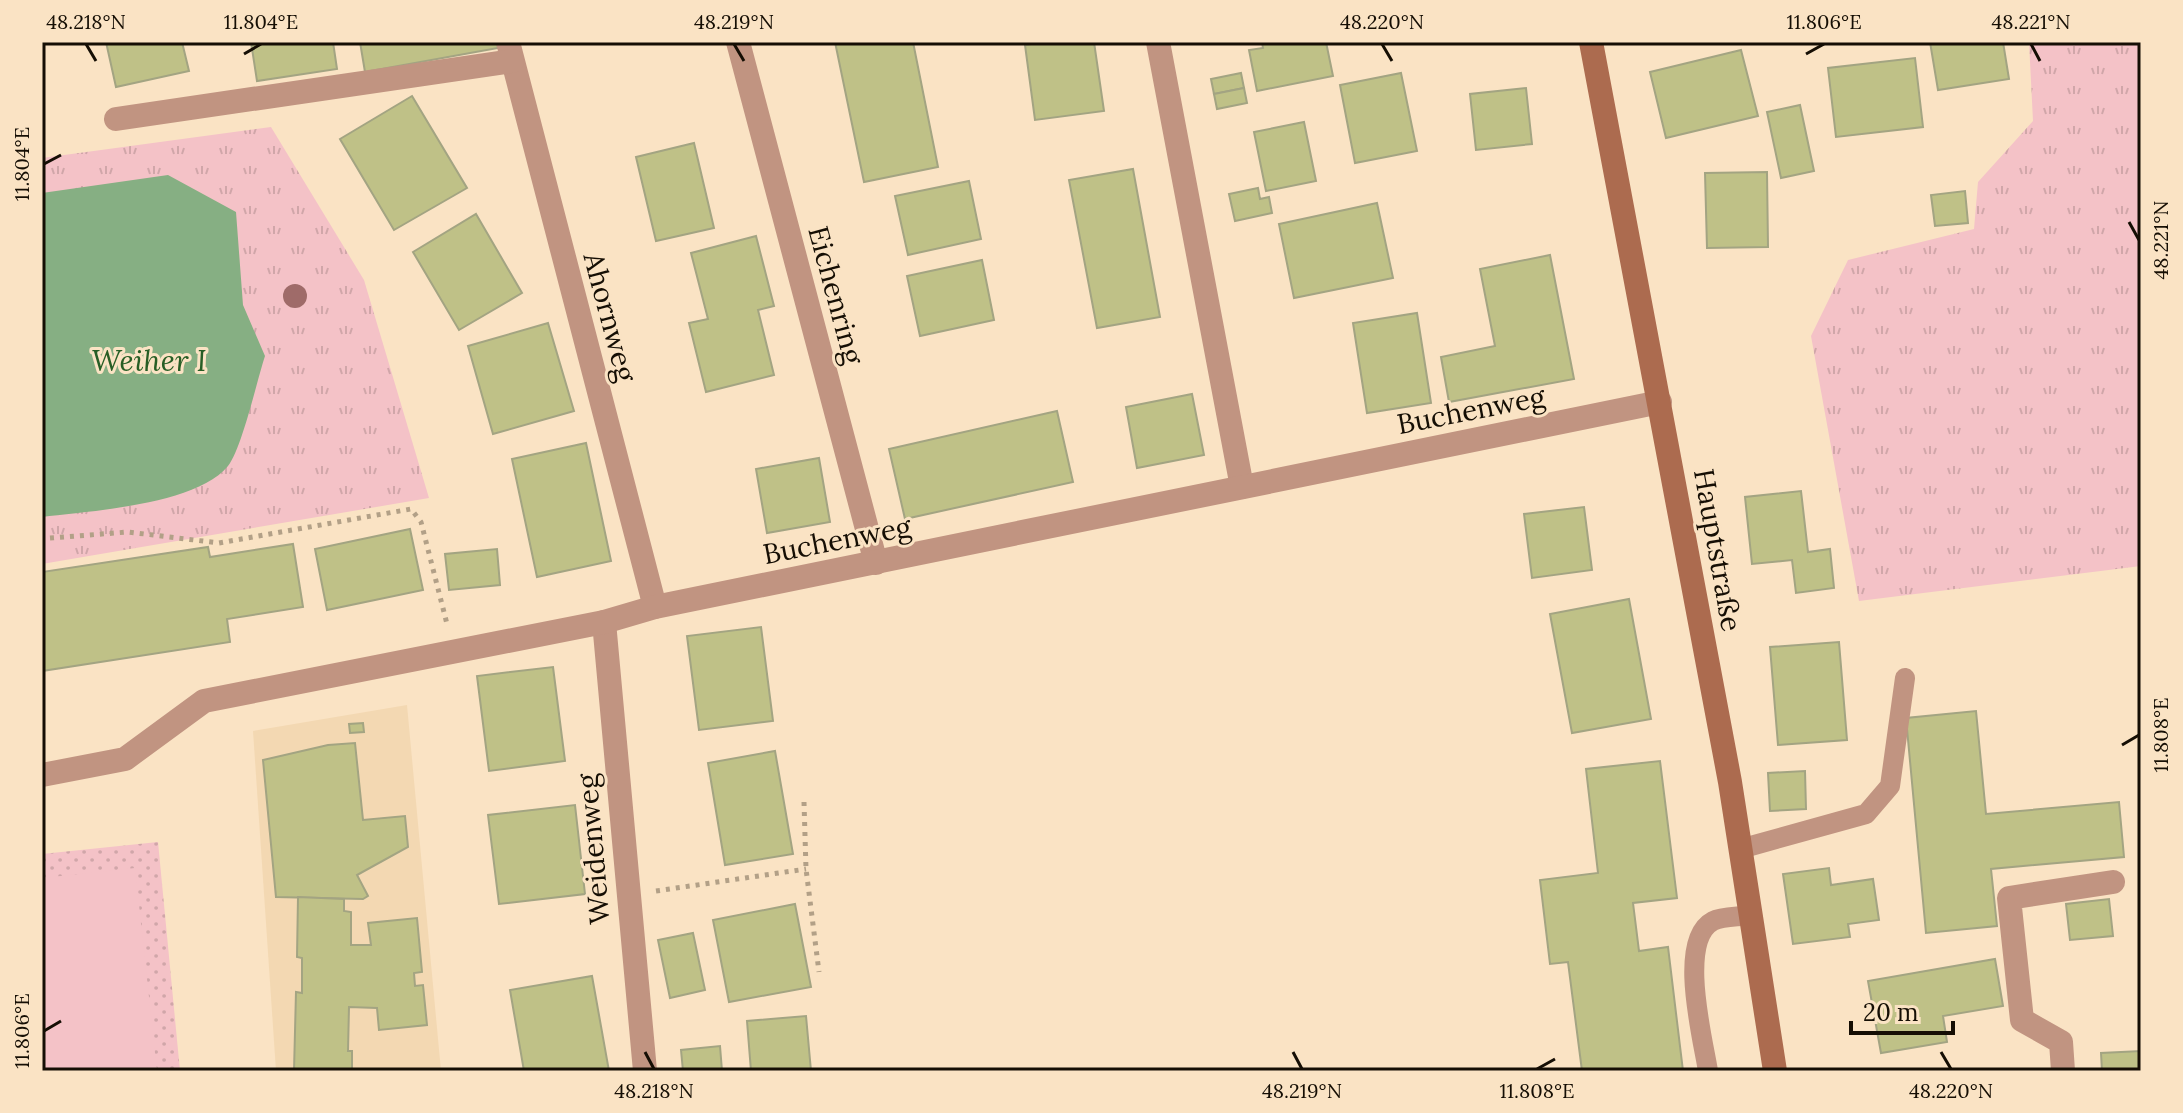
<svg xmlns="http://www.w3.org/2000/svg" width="2183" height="1113" font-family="Lora,serif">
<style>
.built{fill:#f3d8b2}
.grass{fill:url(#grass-tufts)}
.park{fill:url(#park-dots)}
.pitch{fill:#f4c2c7}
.water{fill:#86af83}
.building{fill:#bfc187;stroke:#a3a482;stroke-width:2}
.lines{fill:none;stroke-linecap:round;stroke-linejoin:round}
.path{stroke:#b2a087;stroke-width:5;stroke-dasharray:4 6;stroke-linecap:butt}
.lane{stroke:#c19481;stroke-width:20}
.street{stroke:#c19481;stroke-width:24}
.secondary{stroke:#ac6b4f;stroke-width:24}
.tree{fill:#9f6b69}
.ticks{fill:none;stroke:#150e04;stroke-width:3}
.labels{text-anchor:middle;stroke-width:6;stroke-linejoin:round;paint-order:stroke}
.street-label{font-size:28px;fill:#150e04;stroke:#fae3c4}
.water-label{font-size:30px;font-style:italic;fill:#275e25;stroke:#fae3c4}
.neatline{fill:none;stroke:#150e04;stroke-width:3}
.ticks-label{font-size:20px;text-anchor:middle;fill:#150e04}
</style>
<defs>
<pattern id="grass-tufts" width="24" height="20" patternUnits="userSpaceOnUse" patternTransform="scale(2)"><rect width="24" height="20" fill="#f4c2c7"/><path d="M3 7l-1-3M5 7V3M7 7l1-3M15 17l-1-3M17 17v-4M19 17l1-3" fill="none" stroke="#d0a6a9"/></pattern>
<pattern id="park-dots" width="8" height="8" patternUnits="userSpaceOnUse" patternTransform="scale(2)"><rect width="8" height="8" fill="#f4c2c7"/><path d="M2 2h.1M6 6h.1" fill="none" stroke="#d0a6a9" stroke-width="1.8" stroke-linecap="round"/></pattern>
</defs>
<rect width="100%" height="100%" fill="#fae3c4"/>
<polygon class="built" points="407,705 441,1071 276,1071 253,731"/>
<g class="grass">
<polygon points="2029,42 2141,42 2141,566 1859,601 1811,336 1848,260 1974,229 1978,182 2033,121"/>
<polygon points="271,127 364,280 429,498 42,564 42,158"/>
</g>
<polygon class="park" points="158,842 180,1071 42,1071 42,854"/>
<polygon class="pitch" points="135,868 157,1071 42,1071 42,878"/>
<path class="water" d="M168 175 236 212 243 305 265 356C257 380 242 448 228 466 196 505 90 511 42 517V193Z"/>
<g class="building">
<polygon points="106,42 182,42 189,71 116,87"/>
<polygon points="251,42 333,42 337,69 257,81"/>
<polygon points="360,42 497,42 498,48 365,72"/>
<polygon points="835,42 913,42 938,167 864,182"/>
<polygon points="1044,42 1094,42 1104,111 1035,120 1025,45"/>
<polygon points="1262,42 1326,42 1333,76 1257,91 1249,50 1263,48"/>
<polygon points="1930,42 2003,42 2009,79 1938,90"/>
<polygon points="1741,50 1758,116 1666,138 1650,72"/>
<polygon points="1915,58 1923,127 1836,137 1828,68"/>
<polygon points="1241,73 1244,88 1214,94 1211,79"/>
<polygon points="1401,73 1417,151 1355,163 1340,85"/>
<polygon points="1244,88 1247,103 1217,109 1214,94"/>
<polygon points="1526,88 1532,144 1476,150 1470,94"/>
<polygon points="412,96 467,188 394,230 340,139"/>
<polygon points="1800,105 1814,171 1781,178 1767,112"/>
<polygon points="1304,122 1316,181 1266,191 1254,132"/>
<polygon points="694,143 714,228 656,241 636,157"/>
<polygon points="1133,169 1160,317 1097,328 1069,180"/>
<polygon points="1767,172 1768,247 1707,248 1705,173"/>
<polygon points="969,181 981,239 908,255 895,196"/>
<polygon points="1258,188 1260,199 1269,197 1272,213 1235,221 1229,194"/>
<polygon points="1965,191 1968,223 1935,226 1931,195"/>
<polygon points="1377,203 1393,278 1294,298 1279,224"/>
<polygon points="476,214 522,293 459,330 413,252"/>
<polygon points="756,236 774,306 758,310 774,375 706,392 689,323 708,319 691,253"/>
<polygon points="1550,255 1574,379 1449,402 1441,357 1495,346 1480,269"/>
<polygon points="982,260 994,320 920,336 907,276"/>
<polygon points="1417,313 1431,403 1367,413 1353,323"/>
<polygon points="548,323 574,411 493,434 468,346"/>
<polygon points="1192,394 1204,455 1137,468 1126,407"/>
<polygon points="1057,411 1073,482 905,519 889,449"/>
<polygon points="586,443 611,561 537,577 512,459"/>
<polygon points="819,458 830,522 767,533 756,469"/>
<polygon points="1801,491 1808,552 1830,549 1834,588 1796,593 1792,560 1752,564 1745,497"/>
<polygon points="1584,507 1592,570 1532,578 1524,514"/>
<polygon points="410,529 423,590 327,610 315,549"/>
<polygon points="293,544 303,607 227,619 230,642 42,671 42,572 208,547 210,557"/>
<polygon points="497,549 500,585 449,590 445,554"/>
<polygon points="1629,599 1651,719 1572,733 1550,614"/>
<polygon points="761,627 773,721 699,730 687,636"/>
<polygon points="1839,642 1847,740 1778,745 1770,647"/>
<polygon points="553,667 565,761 489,771 477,676"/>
<polygon points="1976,711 1986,814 2119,802 2124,857 1991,869 1997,926 1926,933 1906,718"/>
<polygon points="363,723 364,732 350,733 349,724"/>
<polygon points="355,743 363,820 405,816 408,847 357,875 368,896 363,899 276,897 263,760 328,745"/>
<polygon points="775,751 793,854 725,865 708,763"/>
<polygon points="1660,761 1677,898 1633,903 1639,951 1668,947 1683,1071 1582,1071 1568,962 1550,964 1540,880 1598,873 1586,769"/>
<polygon points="1805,771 1806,809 1770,811 1768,773"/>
<polygon points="575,805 585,894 499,904 488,815"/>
<polygon points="1829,868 1831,885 1873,879 1879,920 1848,924 1850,937 1793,944 1783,874"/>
<polygon points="298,897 344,899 344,911 351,912 351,945 371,945 368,923 417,918 422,972 414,973 415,986 423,985 427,1025 379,1030 377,1008 349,1007 348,1051 352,1051 352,1071 294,1071 296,992 302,993 302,958 297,957"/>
<polygon points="2109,899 2113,936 2070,940 2066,904"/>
<polygon points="795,904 811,987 729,1002 713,920"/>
<polygon points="693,933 705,990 670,998 658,940"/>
<polygon points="1995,959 2003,1006 1943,1016 1947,1042 1881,1053 1868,981"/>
<polygon points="592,976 609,1071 524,1071 510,990"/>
<polygon points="806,1016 811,1071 751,1071 747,1021"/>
<polygon points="720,1046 722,1071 683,1071 681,1050"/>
<polygon points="2141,1051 2141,1071 2102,1071 2101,1053"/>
</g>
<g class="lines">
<g class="path">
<polyline points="50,538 128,532 219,543 411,509 421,522 447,624"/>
<polyline points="804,802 806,869 819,972"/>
<polyline points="656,891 806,869"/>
</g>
<g class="lane">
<polyline points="1740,849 1866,814 1890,786 1905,678"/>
<path d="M1708 1071C1703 1039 1677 940 1713 921 1722 916 1739 917 1750 915"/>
</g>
<g class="street">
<polyline points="508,42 655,607"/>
<polyline points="738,42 876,563"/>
<polyline points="1158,42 1242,487"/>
<polyline points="116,119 512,61"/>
<polyline points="604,622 645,1071"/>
<polyline points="42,775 125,759 204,701 604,622 655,607 1660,402"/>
<polyline points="2063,1071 2061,1042 2022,1020 2009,898 2113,882"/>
</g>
<polyline class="secondary" points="1591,42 1730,782 1775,1071"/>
</g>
<circle class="tree" cx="295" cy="296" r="12"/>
<path class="ticks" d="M86 44 96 61M734 44 744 61M1382 44 1392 61M2031 44 2040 61M244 54 261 44M1806 54 1824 44M44 164 61 155M2129 222 2139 240M2122 745 2139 735M44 1031 61 1021M645 1052 654 1069M1293 1052 1302 1069M1941 1052 1951 1069M1537 1069 1555 1059"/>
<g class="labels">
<g class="street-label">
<text transform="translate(836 295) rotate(75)" y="10">Eichenring</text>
<text transform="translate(610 317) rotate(75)" y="10">Ahornweg</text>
<text transform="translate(1471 410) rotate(-11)" y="10">Buchenweg</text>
<text transform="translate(837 540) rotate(-11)" y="10">Buchenweg</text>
<text transform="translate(1718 550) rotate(80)" y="10">Hauptstraße</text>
<text transform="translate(593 849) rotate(-95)" y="10">Weidenweg</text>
</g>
<g class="water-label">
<text x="149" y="371">Weiher I</text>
</g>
</g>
<rect width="2183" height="1113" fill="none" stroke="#fae3c4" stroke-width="88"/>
<path d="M1851 1021v12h102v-12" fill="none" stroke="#150e04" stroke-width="4"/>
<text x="1863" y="1021" font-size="24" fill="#150e04" stroke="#fae3c4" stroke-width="6" paint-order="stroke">20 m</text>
<rect x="44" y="44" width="2095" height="1025" class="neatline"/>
<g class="ticks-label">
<text x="86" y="29">48.218°N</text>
<text x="261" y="29">11.804°E</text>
<text x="734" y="29">48.219°N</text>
<text x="1382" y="29">48.220°N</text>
<text x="1824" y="29">11.806°E</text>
<text x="2031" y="29">48.221°N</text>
<text transform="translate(22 164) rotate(-90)" y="7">11.804°E</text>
<text transform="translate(2161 240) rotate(-90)" y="7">48.221°N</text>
<text transform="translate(2161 735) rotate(-90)" y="7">11.808°E</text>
<text transform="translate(22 1031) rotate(-90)" y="7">11.806°E</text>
<text x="654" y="1098">48.218°N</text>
<text x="1302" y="1098">48.219°N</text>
<text x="1537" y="1098">11.808°E</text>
<text x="1951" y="1098">48.220°N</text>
</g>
</svg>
